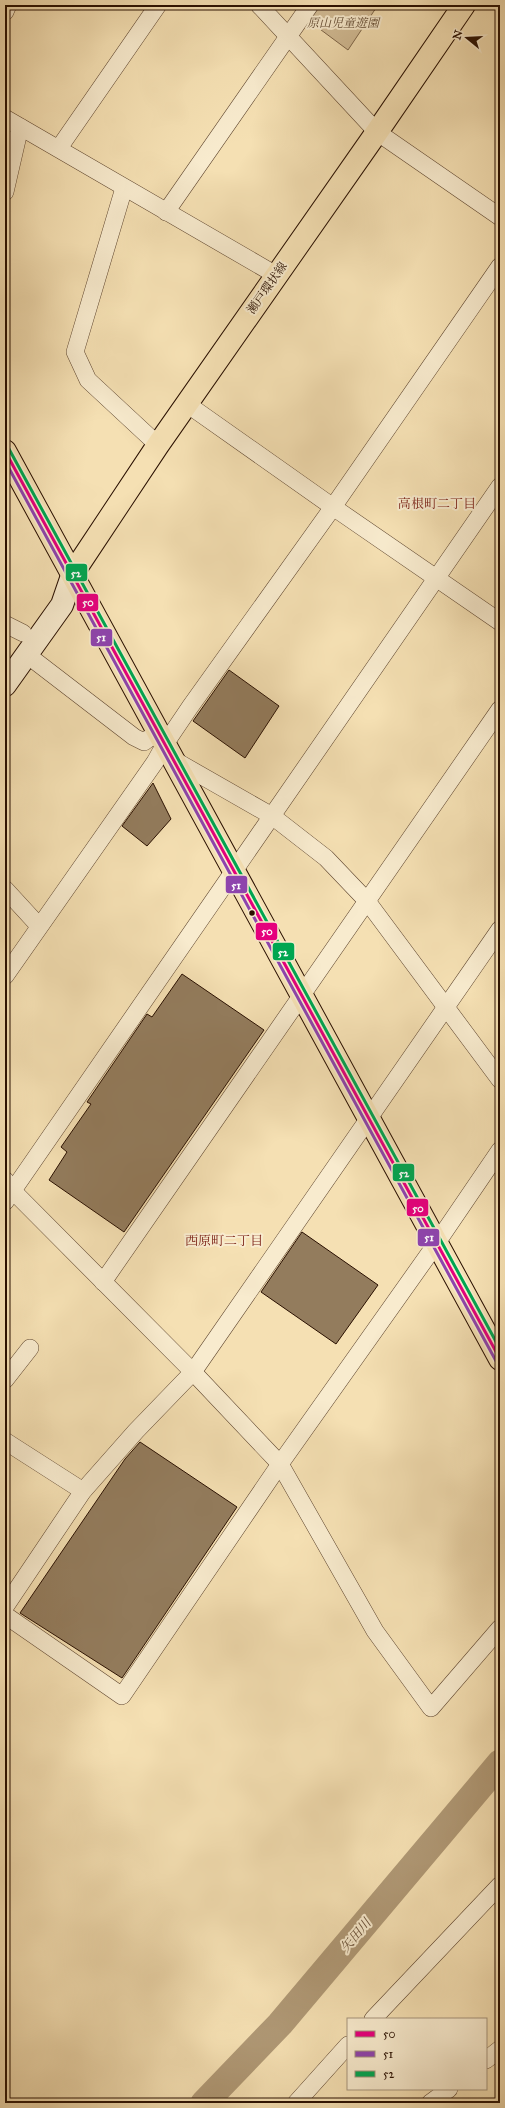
<svg xmlns="http://www.w3.org/2000/svg" width="505" height="2108" font-family="'IM FELL Great Primer','Noto Serif JP',serif">
<style>
.green{fill:#d2bc95;stroke:#7e664a}
.lines{fill:none;stroke-linecap:round;stroke-linejoin:round}
.river{stroke:#b09976;stroke-width:27}
.building{fill:#937c5d;stroke:#290f00}
.street-casing{stroke:#5c432d;stroke-width:18}
.secondary-casing{stroke:#290f00;stroke-width:24}
.primary-casing{stroke:#290f00;stroke-width:24}
.highway-casing{stroke:#290f00;stroke-width:24}
.street{stroke:#f8ebce;stroke-width:17}
.secondary{stroke:#f8ebce;stroke-width:22}
.primary{stroke:#f5e0b3;stroke-width:22}
.highway{stroke:#f5e0b3;stroke-width:22}
.bus-1-casing{stroke:#f8ebce;stroke-width:6}
.bus-2-casing{stroke:#f8ebce;stroke-width:6}
.bus-3-casing{stroke:#f8ebce;stroke-width:6}
.bus-1{stroke:#e5007d;stroke-width:3}
.bus-2{stroke:#8e44ad;stroke-width:3}
.bus-3{stroke:#00a651;stroke-width:3}
.bus-dot{fill:#290f00;stroke:#f8ebce;stroke-width:1.5}
.labels{text-anchor:middle;stroke-width:4;stroke-linejoin:round;paint-order:stroke}
.park-label{font-size:12px;font-style:italic;fill:#644c34;stroke:#f8ebce}
.street-label{font-size:12px;fill:#290f00;stroke:#f8ebce}
.neighbourhood-label{font-size:13px;fill:#7a1f14;stroke:#f8ebce}
.water-label{font-size:13px;font-style:italic;fill:#664d35;stroke:#f8ebce}
.line-badge{stroke:#f8ebce;stroke-width:1.5}
.badge-label{font-size:11px;text-anchor:middle;font-weight:bold;fill:#fff}
</style>
<rect width="100%" height="100%" fill="#f5e0b3"/>
<filter id="stains"><feTurbulence type="fractalNoise" baseFrequency=".005" numOctaves="4"/><feColorMatrix values="0 0 0 0 .2 0 0 0 0 .09 0 0 0 0 .02 0 0 0 .5 -.17"/></filter>
<radialGradient id="worn" r=".72"><stop offset=".6" stop-color="#630" stop-opacity="0"/><stop offset="1" stop-color="#630" stop-opacity=".3"/></radialGradient>
<polygon class="green" points="313,5 378,5 348,50 305,18"/>
<g class="lines">
<polyline class="river" points="204,2103 280,2024 500,1763"/>
</g>
<g class="building">
<polygon points="229,670 279,706 245,758 193,721"/>
<polygon points="153,783 171,819 147,846 122,826"/>
<polygon points="182,974 264,1030 124,1232 49,1180 67,1152 61,1147 91,1104 87,1102 147,1014 152,1017"/>
<polygon points="302,1232 378,1285 336,1344 261,1292"/>
<polygon points="140,1442 237,1507 122,1678 20,1613 125,1459"/>
</g>
<g class="lines">
<g class="street-casing">
<g id="street">
<polyline points="259,5 377,132 500,217"/>
<polyline points="5,12 8,5"/>
<polyline points="5,118 276,275"/>
<polyline points="59,148 158,5"/>
<polyline points="124,188 75,352 88,380 158,445"/>
<polyline points="5,192 20,127"/>
<polyline points="166,212 310,5"/>
<polyline points="187,404 333,507 500,622"/>
<polyline points="5,624 23,633"/>
<polyline points="26,654 134,737 144,742 158,732"/>
<polyline points="174,760 272,816 326,858 367,901 500,1080"/>
<polyline points="5,889 39,926"/>
<polyline points="5,976 155,762 165,744 190,707 333,507 500,266"/>
<polyline points="5,1180 17,1195 193,1372 280,1464 375,1631 431,1708 500,1628"/>
<polyline points="5,1202 500,486"/>
<polyline points="103,1282 500,709"/>
<polyline points="5,1380 30,1348"/>
<polyline points="5,1441 83,1491"/>
<polyline points="5,1607 83,1491 136,1431 193,1372 500,929"/>
<polyline points="5,1615 122,1696 280,1464 436,1244 500,1150"/>
<polyline points="373,2019 500,1885"/>
<polyline points="486,2060 500,2049"/>
<polyline points="296,2103 348,2045"/>
<polyline points="430,2103 449,2089"/>
</g>
</g>
<g class="secondary-casing">
<polyline id="secondary" points="5,685 62,605 73,573"/>
</g>
<g class="primary-casing">
<polyline id="primary" points="73,573 158,445 377,132 464,5"/>
</g>
<g class="highway-casing">
<polyline id="highway" points="5,451 500,1359"/>
</g>
<use href="#street" class="street"/>
<use href="#secondary" class="secondary"/>
<use href="#primary" class="primary"/>
<use href="#highway" class="highway"/>
<g class="bus-1-casing">
<polyline id="bus-1" points="5,451 500,1359"/>
</g>
<g class="bus-2-casing">
<polyline id="bus-2" points="5,461 496,1361"/>
</g>
<g class="bus-3-casing">
<polyline id="bus-3" points="9,449 500,1349"/>
</g>
<use href="#bus-1" class="bus-1"/>
<use href="#bus-2" class="bus-2"/>
<use href="#bus-3" class="bus-3"/>
</g>
<circle class="bus-dot" cx="252" cy="913" r="3.5"/>
<g class="labels">
<g class="park-label">
<text x="343" y="27">原山児童遊園</text>
</g>
<g class="street-label">
<text transform="translate(267 288) rotate(-55)" y="4">瀬戸環状線</text>
</g>
<g class="neighbourhood-label">
<text x="437" y="508">高根町二丁目</text>
<text x="224" y="1245">西原町二丁目</text>
</g>
<g class="water-label">
<text transform="translate(355 1935) rotate(-50)" y="5">矢田川</text>
</g>
</g>
<g class="line-badge">
<rect x="65" y="563" width="23" height="19" rx="4" fill="#00a651"/>
<rect x="76" y="593" width="23" height="19" rx="4" fill="#e5007d"/>
<rect x="90" y="628" width="23" height="19" rx="4" fill="#8e44ad"/>
<rect x="225" y="875" width="23" height="19" rx="4" fill="#8e44ad"/>
<rect x="255" y="922" width="23" height="19" rx="4" fill="#e5007d"/>
<rect x="272" y="942" width="23" height="19" rx="4" fill="#00a651"/>
<rect x="392" y="1163" width="23" height="19" rx="4" fill="#00a651"/>
<rect x="406" y="1198" width="23" height="19" rx="4" fill="#e5007d"/>
<rect x="417" y="1228" width="23" height="19" rx="4" fill="#8e44ad"/>
</g>
<g class="badge-label">
<text x="76" y="577">52</text>
<text x="88" y="606">50</text>
<text x="101" y="641">51</text>
<text x="236" y="889">51</text>
<text x="267" y="935">50</text>
<text x="283" y="956">52</text>
<text x="404" y="1177">52</text>
<text x="418" y="1212">50</text>
<text x="429" y="1241">51</text>
</g>
<rect width="505" height="2108" fill="none" stroke="#f5e0b3" stroke-width="20"/>
<rect x="6" y="6" width="493" height="2096" fill="none" stroke="#290f00" stroke-width="2"/>
<rect x="10" y="10" width="485" height="2088" fill="none" stroke="#290f00"/>
<rect x="347" y="2018" width="140" height="72" fill="#f8ebce" stroke="#a5937c"/>
<rect x="355" y="2031" width="20" height="6" fill="#e5007d" stroke="#a5937c"/>
<text x="383" y="2038" font-size="12" fill="#290f00">50</text>
<rect x="355" y="2051" width="20" height="6" fill="#8e44ad" stroke="#a5937c"/>
<text x="383" y="2058" font-size="12" fill="#290f00">51</text>
<rect x="355" y="2071" width="20" height="6" fill="#00a651" stroke="#a5937c"/>
<text x="383" y="2078" font-size="12" fill="#290f00">52</text>
<g transform="translate(467 38) rotate(288)" stroke="#f8ebce" stroke-width="3" paint-order="stroke">
<path d="M0-3L7 15L0 10L-7 15Z" fill="#290f00"/>
<text y="-6" font-size="11" font-weight="bold" text-anchor="middle" fill="#290f00">N</text>
</g>
<rect width="100%" height="100%" filter="url(#stains)"/>
<rect width="100%" height="100%" fill="url(#worn)"/>
</svg>
